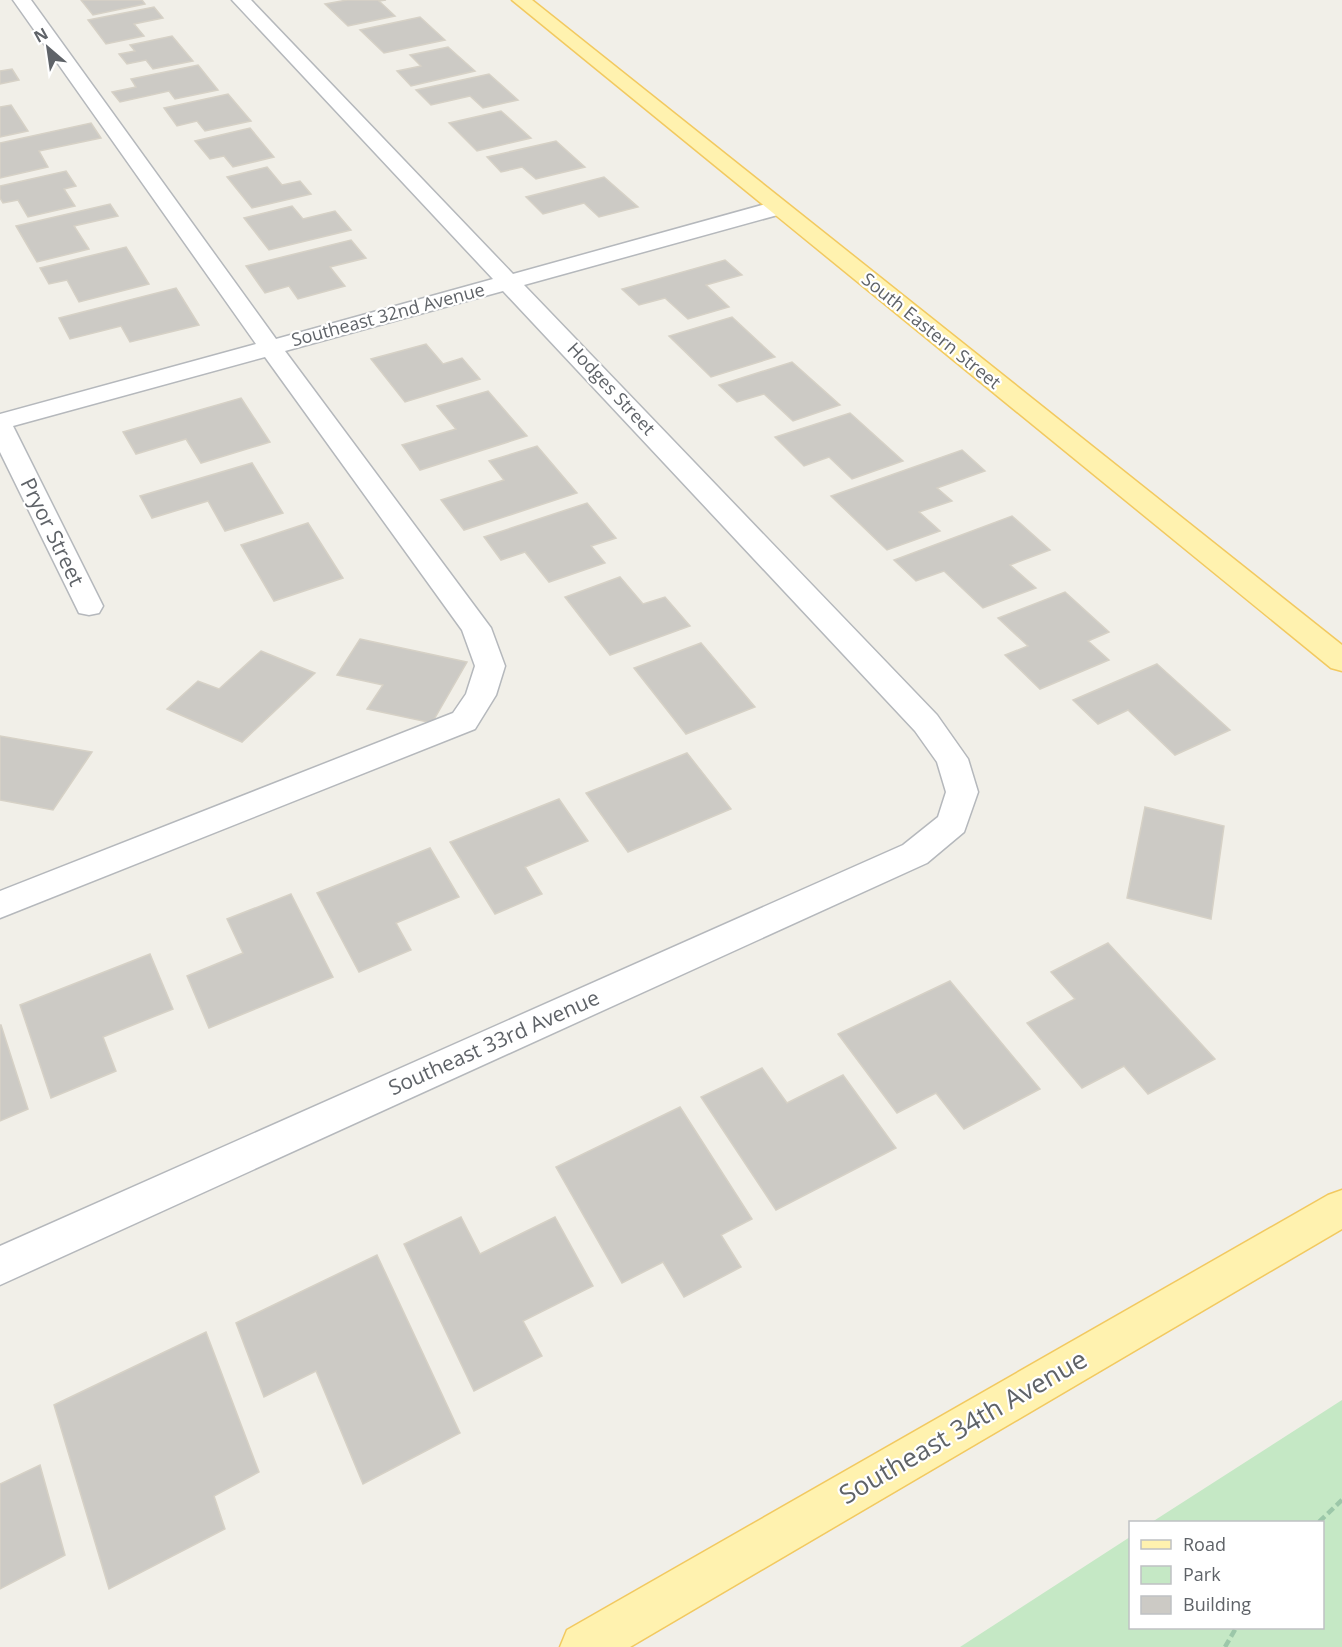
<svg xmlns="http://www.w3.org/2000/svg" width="1342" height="1647" font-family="'Open Sans',sans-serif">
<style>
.green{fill:#c5e8c5}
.building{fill:#cccac5;stroke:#d6d1c6;stroke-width:1.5}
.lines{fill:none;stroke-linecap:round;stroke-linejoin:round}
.minor-casing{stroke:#b5b8bc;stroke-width:3}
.major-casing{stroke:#f2c960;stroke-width:3}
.path{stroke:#9cc7a9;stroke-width:4.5;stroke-dasharray:8 4;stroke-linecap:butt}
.minor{fill:#fff;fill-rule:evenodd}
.major{fill:#fff2af;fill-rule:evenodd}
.labels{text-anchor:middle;stroke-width:4.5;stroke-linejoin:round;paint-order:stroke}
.far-street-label{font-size:18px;fill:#5f6368;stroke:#fff}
.street-label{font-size:21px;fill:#5f6368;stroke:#fff}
.near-street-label{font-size:26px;fill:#5f6368;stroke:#fff}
</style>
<rect width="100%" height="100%" fill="#f1efe8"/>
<polygon class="green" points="1342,1400 1342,1647 960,1647 1130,1537 1130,1628 1322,1628 1322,1522 1152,1522"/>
<g class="building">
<polygon points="81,0 142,0 145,4 93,15"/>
<polygon points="347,0 386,0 379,1 395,16 348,26 325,4"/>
<polygon points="154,7 163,18 134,24 144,36 106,44 88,20"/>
<polygon points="420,17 445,40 384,53 360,30"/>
<polygon points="172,36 193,61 153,69 146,60 127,64 119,54 135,51 130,45"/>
<polygon points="448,47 475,71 411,86 397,71 421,66 410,55"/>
<polygon points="198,65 218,90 175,99 169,91 120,102 112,92 136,87 131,79"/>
<polygon points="12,69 19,80 0,84 0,71"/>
<polygon points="489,74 518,100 483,108 470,96 431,105 416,90"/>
<polygon points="228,94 251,121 205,131 197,121 177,126 164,108"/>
<polygon points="11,105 28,131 0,137 0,107"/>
<polygon points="501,111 531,138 477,151 449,123"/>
<polygon points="91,123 101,138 39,151 48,167 0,178 0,143"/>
<polygon points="250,128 274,157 233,167 224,156 210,159 195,141"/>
<polygon points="556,141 585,167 536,179 522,167 501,172 487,157"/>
<polygon points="267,167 282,185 300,181 311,194 252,208 227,177"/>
<polygon points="66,171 76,186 64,189 75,206 28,217 18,200 3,203 0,198 0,186"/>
<polygon points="604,177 638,207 599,217 584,203 543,214 526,197"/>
<polygon points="110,204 118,216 74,226 89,249 37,262 16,226"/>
<polygon points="292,206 303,219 335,211 351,230 269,250 244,218"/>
<polygon points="351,240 366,258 330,267 345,286 298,299 289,286 265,293 246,266"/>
<polygon points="126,247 149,284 79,302 67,280 49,284 40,268"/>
<polygon points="725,260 742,275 706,285 729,307 688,319 665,298 639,305 622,289"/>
<polygon points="176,288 199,325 130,342 121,326 70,339 59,318"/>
<polygon points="732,317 775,357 711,377 669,336"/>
<polygon points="426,344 443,364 462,358 480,379 405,402 371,359"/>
<polygon points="792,362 840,405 793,421 764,394 737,402 719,385"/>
<polygon points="488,391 527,436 420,470 402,445 456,429 437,406"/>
<polygon points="241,398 270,442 201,463 186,439 136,454 123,432"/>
<polygon points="850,413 903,461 852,479 829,457 804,466 775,437"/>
<polygon points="537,446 577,493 464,530 441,500 504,480 489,461"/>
<polygon points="962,450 985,471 937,488 952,501 919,512 940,531 887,550 831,496"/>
<polygon points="252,463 283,513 225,531 208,501 152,518 140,496"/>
<polygon points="587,503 616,538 591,546 605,563 549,582 525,552 501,560 484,537"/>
<polygon points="1012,516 1050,550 1010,565 1036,588 983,608 944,571 916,581 894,560"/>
<polygon points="308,523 343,578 274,601 241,545"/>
<polygon points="620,577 643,604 665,597 690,626 610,655 565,597"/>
<polygon points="1065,592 1109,632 1088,641 1109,660 1040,689 1005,655 1028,646 998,618"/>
<polygon points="360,639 467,662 432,723 367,709 383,685 337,675"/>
<polygon points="701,643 755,707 686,734 634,668"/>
<polygon points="261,651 315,673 242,742 167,709 198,681 219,689"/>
<polygon points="1157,664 1230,730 1175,755 1128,710 1098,724 1073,700"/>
<polygon points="0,736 92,752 53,810 0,800"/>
<polygon points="687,753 731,809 628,852 586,793"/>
<polygon points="559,799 588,841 525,867 542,894 495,914 450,842"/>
<polygon points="1145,807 1224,826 1211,919 1127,898"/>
<polygon points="430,848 459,897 396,923 411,950 359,972 317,893"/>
<polygon points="291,894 333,977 209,1028 187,976 243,953 227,919"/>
<polygon points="1108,943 1215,1059 1148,1094 1124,1066 1082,1088 1027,1023 1075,999 1051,972"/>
<polygon points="150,954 173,1009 103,1037 116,1071 51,1098 20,1005"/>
<polygon points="950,981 1040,1089 964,1129 936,1093 897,1113 838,1034"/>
<polygon points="1,1025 28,1109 0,1121 0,1025"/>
<polygon points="762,1068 787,1103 843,1075 896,1148 776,1210 701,1097"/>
<polygon points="680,1107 752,1219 721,1235 741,1267 684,1297 663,1262 622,1283 556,1167"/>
<polygon points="461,1217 480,1254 555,1217 593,1286 523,1321 542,1356 474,1391 404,1244"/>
<polygon points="377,1255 460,1433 363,1484 316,1371 264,1397 236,1323"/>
<polygon points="206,1332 259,1472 214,1496 225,1529 109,1589 54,1405"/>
<polygon points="40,1465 65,1555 0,1589 0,1484"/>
</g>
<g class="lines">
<g class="minor-casing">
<polygon id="minor" points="13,0 31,0 276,339 493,279 232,0 251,0 513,274 769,203 777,202 785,203 788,208 785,213 524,285 937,715 968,759 978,792 964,832 927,863 0,1285 0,1246 903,845 938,817 946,792 937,762 915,731 503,291 285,351 491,628 505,666 496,695 475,729 0,918 0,891 453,713 466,694 475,666 462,630 265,357 13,426 103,606 99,613 89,615 79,613 0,452 0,414 256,344"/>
</g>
<g class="major-casing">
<g id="major">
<polygon points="512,0 532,0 1342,645 1342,671 1331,668"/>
<polygon points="1342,1190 1342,1229 630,1647 560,1647 567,1630 1328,1195"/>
</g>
</g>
<g class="path">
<polyline points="1319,1522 1342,1500"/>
<polyline points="1225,1647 1236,1628"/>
</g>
<use href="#minor" class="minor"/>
<use href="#major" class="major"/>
</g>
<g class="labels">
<g class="far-street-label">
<text transform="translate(388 315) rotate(-15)" y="6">Southeast 32nd Avenue</text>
<text transform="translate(931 331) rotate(39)" y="6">South Eastern Street</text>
<text transform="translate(611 389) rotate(47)" y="6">Hodges Street</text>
</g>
<g class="street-label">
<text transform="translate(52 532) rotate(64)" y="7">Pryor Street</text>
<text transform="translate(494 1043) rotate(-24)" y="7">Southeast 33rd Avenue</text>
</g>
<g class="near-street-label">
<text transform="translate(963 1427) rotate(-30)" y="9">Southeast 34th Avenue</text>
</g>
</g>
<rect x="1129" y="1521" width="195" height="108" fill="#ffffff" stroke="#bfc1c3" stroke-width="1.5"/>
<rect x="1141" y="1540" width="30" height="9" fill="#fff2af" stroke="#bfc1c3" stroke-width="1.5"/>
<text x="1183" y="1551" font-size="18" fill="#5f6368">Road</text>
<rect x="1141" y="1566" width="30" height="18" fill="#c5e8c5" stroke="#bfc1c3" stroke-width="1.5"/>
<text x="1183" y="1581" font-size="18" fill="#5f6368">Park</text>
<rect x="1141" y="1596" width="30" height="18" fill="#cccac5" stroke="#bfc1c3" stroke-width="1.5"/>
<text x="1183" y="1611" font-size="18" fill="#5f6368">Building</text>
<g transform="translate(48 48) rotate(331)" stroke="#ffffff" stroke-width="4.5" paint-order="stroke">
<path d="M0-4.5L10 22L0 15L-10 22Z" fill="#5f6368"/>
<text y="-9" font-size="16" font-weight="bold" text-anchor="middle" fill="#5f6368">N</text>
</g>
</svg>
